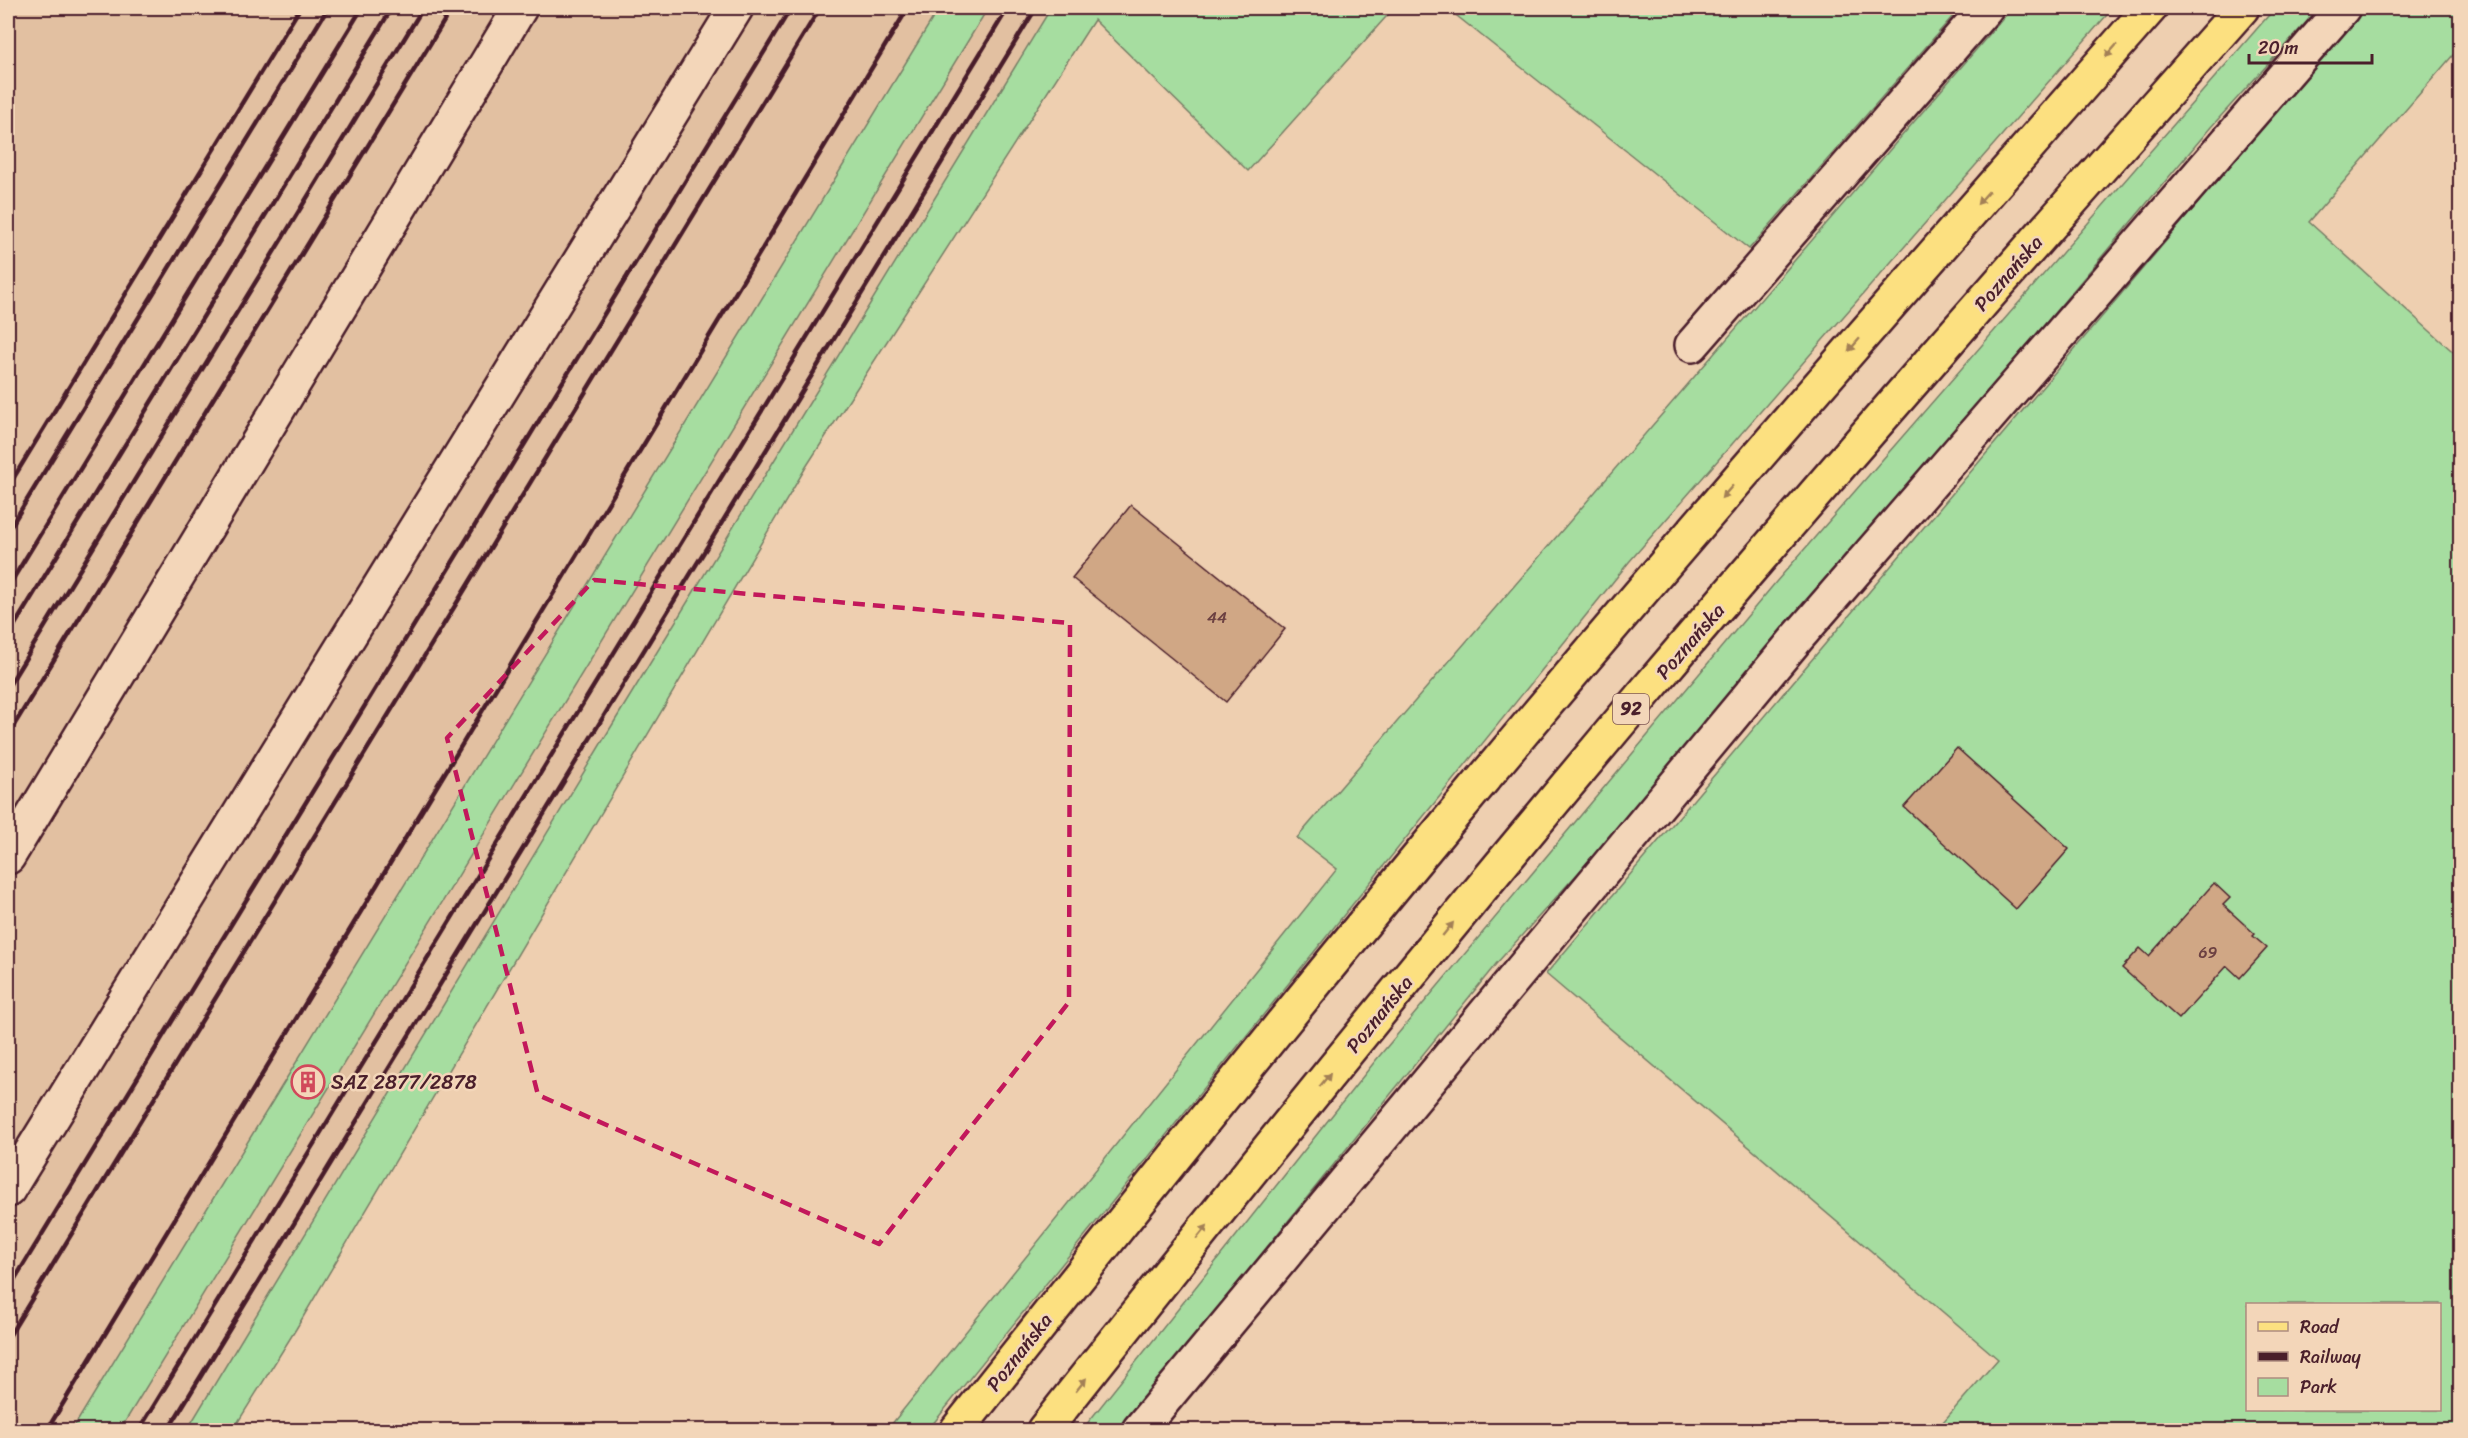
<svg xmlns="http://www.w3.org/2000/svg" width="2468" height="1438" font-family="Sriracha,sans-serif">
<style>
.built{fill:#e2c0a1}
.green{fill:#a6dda0;stroke:#787e66;stroke-width:1.5;fill-rule:evenodd}
.building{fill:#d0a785;stroke:#4a1f2b;stroke-width:1.5}
.lines{fill:none;stroke-linecap:round;stroke-linejoin:round}
.minor-casing{stroke:#4a1f2b;stroke-width:38}
.major-casing{stroke:#4a1f2b;stroke-width:38}
.minor{stroke:#f3d6b9;stroke-width:33}
.major{stroke:#fce080;stroke-width:33}
.rail{stroke:#4a1f2b;stroke-width:4.5}
.oneway{fill:#a38056}
.marked{fill:none;stroke:#c2185b;stroke-width:4.5;stroke-dasharray:12 8;stroke-linejoin:round}
.labels{text-anchor:middle;stroke-width:5;stroke-linejoin:round;paint-order:stroke}
.number-label{font-size:16px;fill:#6c4142}
.shield{fill:#f3d6b9;stroke:#7d5656;stroke-width:1.5}
.shield-label{font-size:18px;font-weight:bold;fill:#4a1f2b}
.street-label{font-size:20px;fill:#4a1f2b;stroke:#f3d6b9}
.poi-label{font-size:20px;fill:#4a1f2b;stroke:#f3d6b9;text-anchor:start}
</style>
<rect width="100%" height="100%" fill="#eecfb0"/>
<filter id="ink" filterUnits="userSpaceOnUse"><feTurbulence type="fractalNoise" baseFrequency=".0167" numOctaves="2"/><feDisplacementMap in="SourceGraphic" scale="12" xChannelSelector="R" yChannelSelector="G"/><feConvolveMatrix kernelMatrix="1 2 1 2 8 2 1 2 1" color-interpolation-filters="sRGB"/></filter>
<g filter="url(#ink)">
<g class="built">
<polygon points="8,8 939,8 72,1430 8,1430"/>
<polygon points="988,8 1051,8 608,732 187,1430 120,1430"/>
</g>
<g class="green">
<polygon points="939,8 988,8 120,1430 72,1430"/>
<polygon points="1051,8 1394,8 1248,171 1094,20 806,467 296,1329 233,1430 187,1430 608,732"/>
<polygon points="1447,8 1960,8 1749,249"/>
<polygon points="2012,8 2113,8 1629,562 928,1430 887,1430 1337,869 1297,838"/>
<polygon points="2275,8 2319,8 2211,127 1643,801 1496,964 1119,1430 1082,1430 1376,1060 1776,582"/>
<path d="M2363 8H2460V47L2309 222 2460 358V1430H1936L1998 1359 1546 974ZM2248 1304H2440V1410H2248Z"/>
</g>
<g class="building">
<polygon points="1131,505 1285,629 1226,702 1072,578"/>
<polygon points="1957,748 2069,849 2016,909 1904,807"/>
<polygon points="2214,883 2230,898 2223,905 2255,934 2253,936 2267,948 2240,978 2227,966 2179,1019 2122,968 2140,948 2149,956"/>
<polygon points="307,1073 317,1080 311,1091 300,1085"/>
</g>
<g class="lines">
<g class="minor-casing">
<g id="minor">
<polyline points="1692,345 1986,8"/>
<polyline points="8,857 520,8"/>
<polyline points="8,1190 736,8"/>
<polyline points="1139,1430 1798,637 2343,8"/>
</g>
</g>
<g class="major-casing">
<g id="major">
<path d="M957 1430C1113 1233 1270 1036 1431 842 1665 559 1908 283 2150 8"/>
<path d="M1044 1430C1241 1181 1441 934 1646 691 1842 460 2042 234 2242 8"/>
</g>
</g>
<use href="#minor" class="minor"/>
<use href="#major" class="major"/>
<g class="rail">
<polyline points="8,487 300,8"/>
<polyline points="8,531 328,8"/>
<polyline points="8,587 362,8"/>
<polyline points="8,636 392,8"/>
<polyline points="8,687 423,8"/>
<polyline points="8,735 452,8"/>
<polyline points="8,1290 791,8"/>
<polyline points="8,1338 820,8"/>
<polyline points="47,1430 908,8"/>
<polyline points="139,1430 1008,8"/>
<polyline points="168,1430 1036,8"/>
</g>
</g>
<defs><path id="oneway-solid" d="M-6-.8H1V-3.2L6.5 0L1 3.2V.8H-6Z" transform="scale(1.5)"/></defs>
<g class="oneway">
<use href="#oneway-solid" transform="translate(2111 51) rotate(131)"/>
<use href="#oneway-solid" transform="translate(1983 198) rotate(131)"/>
<use href="#oneway-solid" transform="translate(1854 345) rotate(131)"/>
<use href="#oneway-solid" transform="translate(1727 492) rotate(131)"/>
<use href="#oneway-solid" transform="translate(1448 929) rotate(-51)"/>
<use href="#oneway-solid" transform="translate(1325 1080) rotate(-51)"/>
<use href="#oneway-solid" transform="translate(1202 1232) rotate(-51)"/>
<use href="#oneway-solid" transform="translate(1081 1385) rotate(-52)"/>
</g>
</g>
<path class="marked" d="M594 580 1070 623 1069 1002 879 1244 538 1095 447 738Z"/>
<defs>
<g id="building-ring" transform="scale(1.725)"><circle r="9.5" fill="#f3d6b9" stroke="#d1495b" stroke-width="1.5"/><path d="M-4-6H4V6H1V3H-1V6H-4ZM-2.5-4.3h1.7v1.8h-1.7ZM.8-4.3h1.7v1.8H.8ZM-2.5-1h1.7V.8h-1.7ZM.8-1h1.7V.8H.8Z" fill="#d1495b"/></g>
</defs>
<g fill-rule="evenodd">
<use href="#building-ring" x="308" y="1082"/>
</g>
<g class="labels">
<g class="number-label">
<text x="1217" y="623">44</text>
<text x="2208" y="958">69</text>
</g>
<rect class="shield" x="1613" y="694" width="36" height="30" rx="4.5"/>
<g class="shield-label">
<text x="1631" y="715">92</text>
</g>
<g class="street-label">
<text transform="translate(2008 273) rotate(-49)" y="7">Poznańska</text>
<text transform="translate(1690 641) rotate(-49)" y="7">Poznańska</text>
<text transform="translate(1379 1014) rotate(-51)" y="7">Poznańska</text>
<text transform="translate(1019 1352) rotate(-52)" y="7">Poznańska</text>
</g>
<g class="poi-label">
<text x="331" y="1089">SAZ 2877/2878</text>
</g>
</g>
<rect width="2468" height="1438" fill="none" stroke="#f3d6b9" stroke-width="30"/>
<rect x="15" y="15" width="2438" height="1408" fill="none" stroke="#4a1f2b" stroke-width="2" filter="url(#ink)"/>
<rect x="2246" y="1303" width="195" height="108" fill="#f3d6b9" stroke="#af8d80" stroke-width="1.5"/>
<rect x="2258" y="1322" width="30" height="9" fill="#fce080" stroke="#af8d80" stroke-width="1.5"/>
<text x="2300" y="1333" font-size="18" fill="#4a1f2b">Road</text>
<rect x="2258" y="1352" width="30" height="9" fill="#4a1f2b" stroke="#af8d80" stroke-width="1.5"/>
<text x="2300" y="1363" font-size="18" fill="#4a1f2b">Railway</text>
<rect x="2258" y="1378" width="30" height="18" fill="#a6dda0" stroke="#af8d80" stroke-width="1.5"/>
<text x="2300" y="1393" font-size="18" fill="#4a1f2b">Park</text>
<path d="M2249 54v9h123v-9" fill="none" stroke="#4a1f2b" stroke-width="3"/>
<text x="2258" y="54" font-size="18" fill="#4a1f2b" stroke="#f3d6b9" stroke-width="4.5" paint-order="stroke">20 m</text>
</svg>
